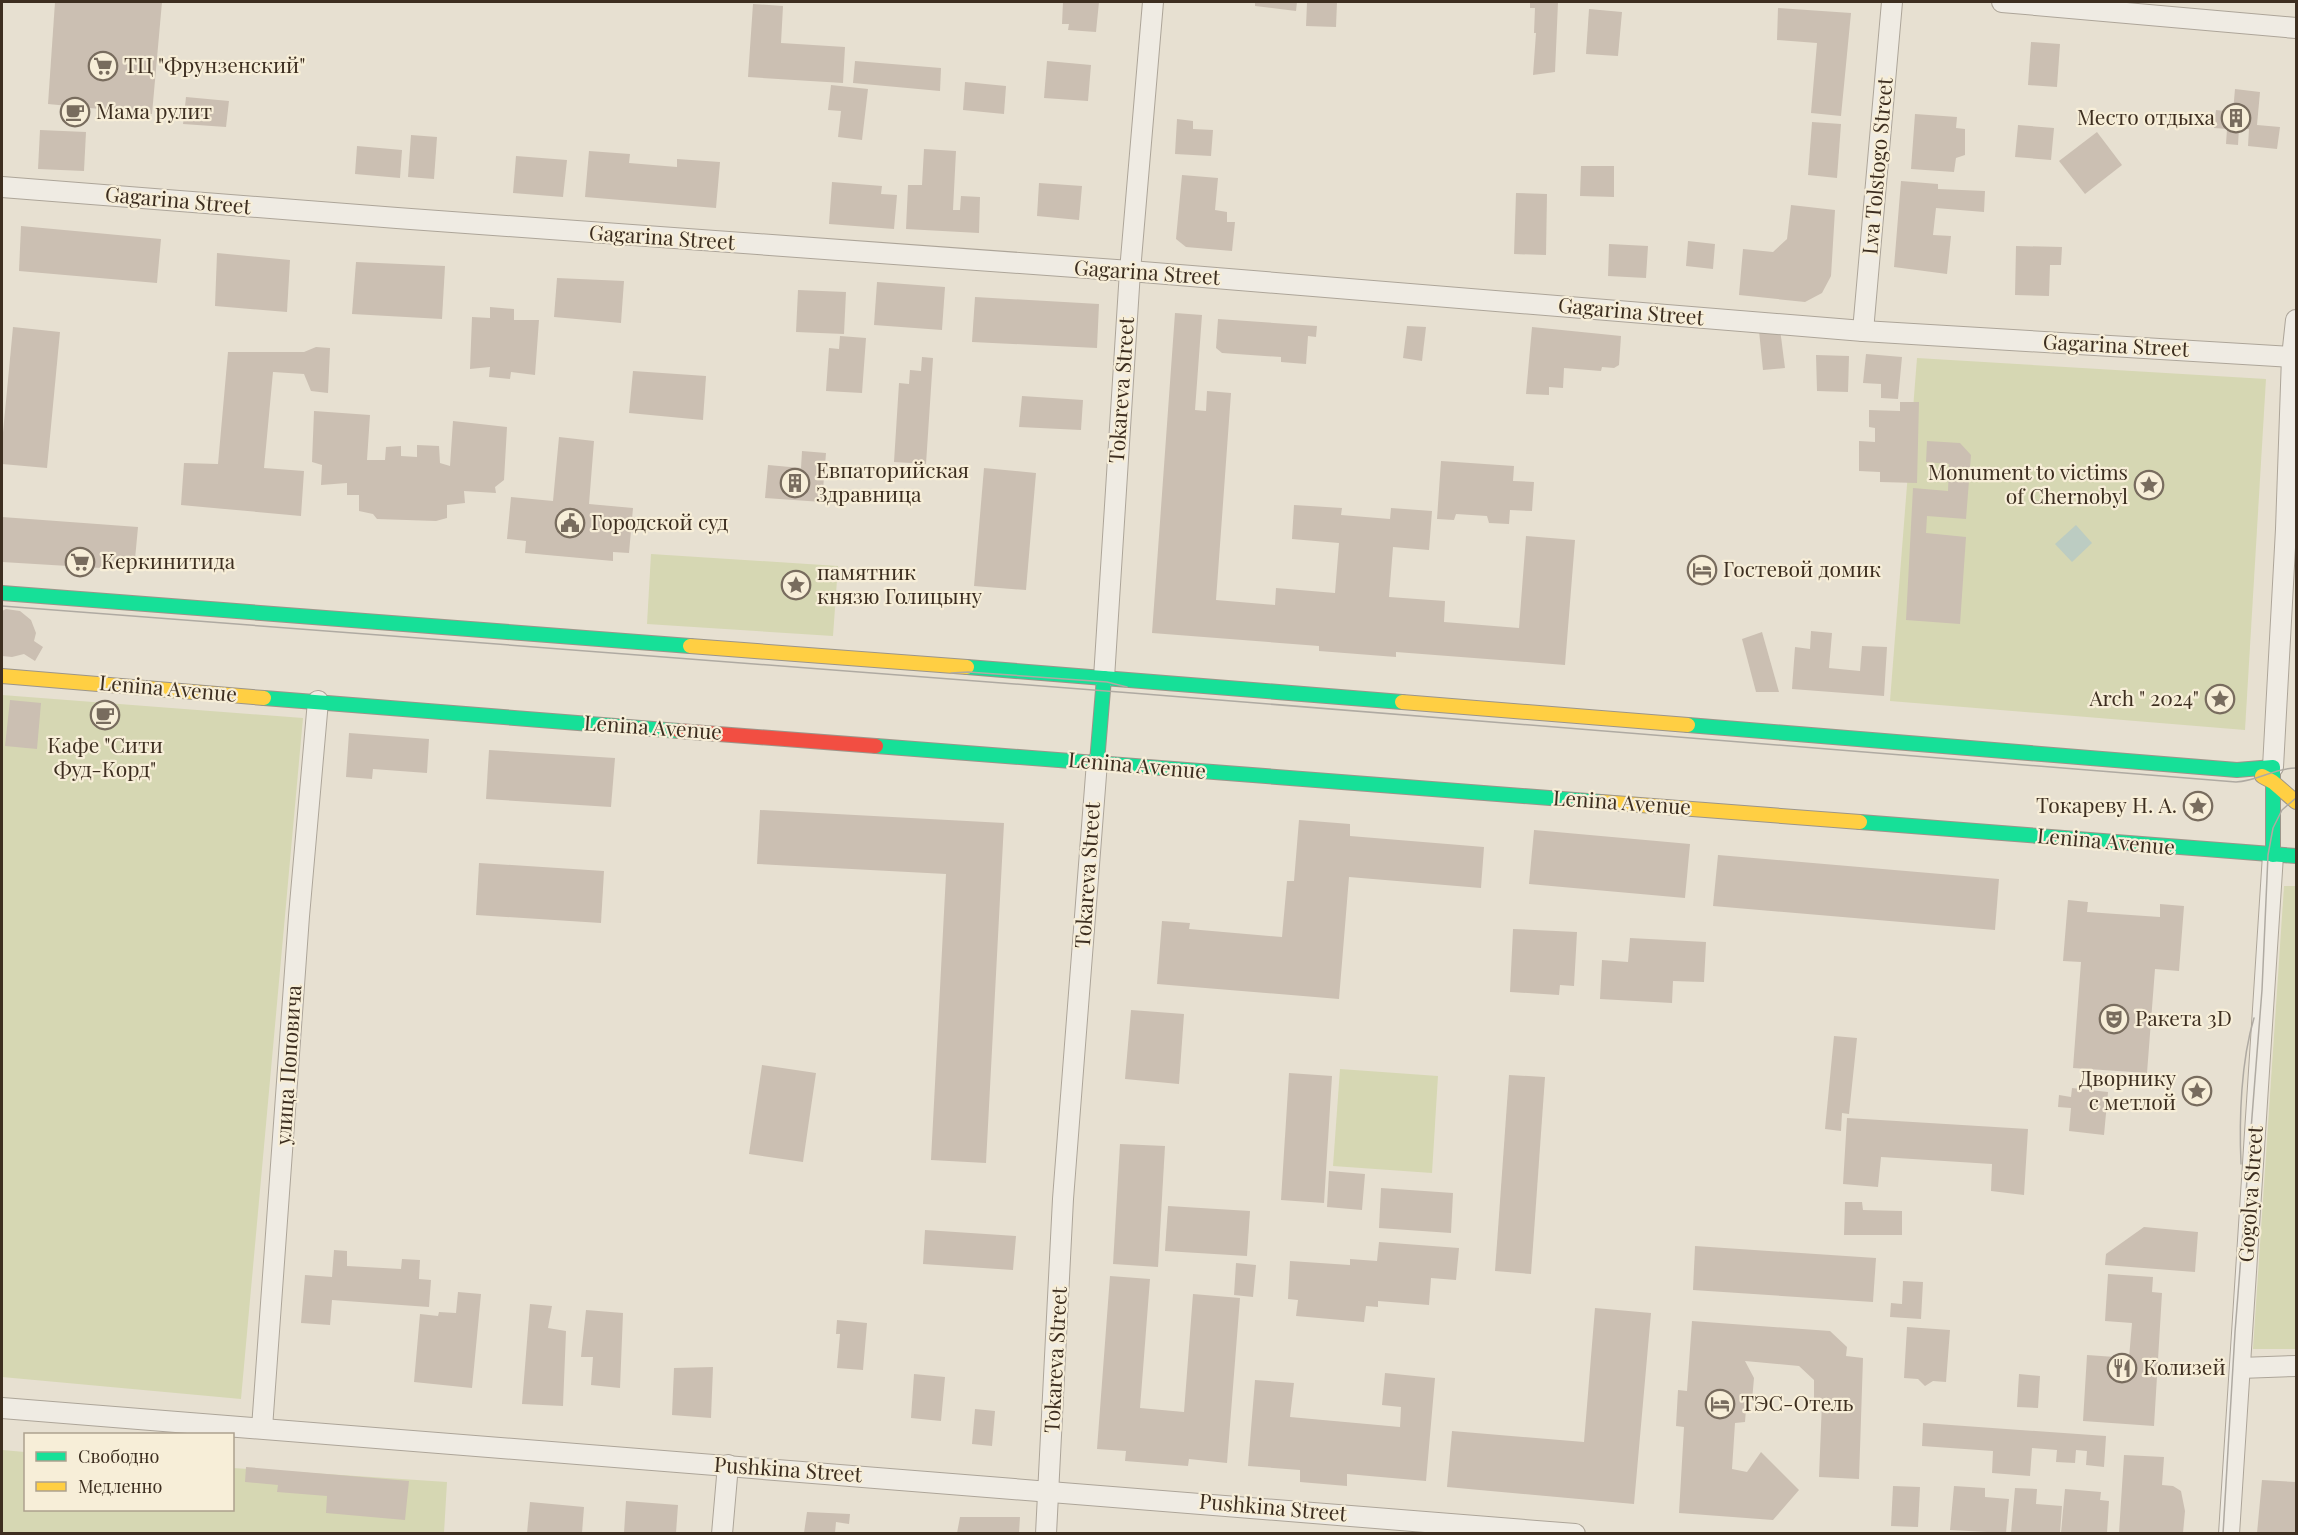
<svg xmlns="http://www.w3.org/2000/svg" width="2298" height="1535" font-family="'Playfair Display',serif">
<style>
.green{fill:#d6d7b3}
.water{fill:#bcccc2}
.building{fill:#cbbfb2}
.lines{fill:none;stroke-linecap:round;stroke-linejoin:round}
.street-casing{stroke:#ada599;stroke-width:22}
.fast-casing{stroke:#9c958a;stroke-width:16}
.slow-casing{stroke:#9c958a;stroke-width:16}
.jam-casing{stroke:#9c958a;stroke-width:16}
.street{stroke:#efebe3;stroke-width:20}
.fast{stroke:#16e098;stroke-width:14}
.slow{stroke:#ffcf43;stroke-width:14}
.jam{stroke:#f24e42;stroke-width:14}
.tram{stroke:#afaaa2;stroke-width:1.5}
.labels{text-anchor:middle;stroke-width:4.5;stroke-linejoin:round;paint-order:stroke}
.poi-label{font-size:21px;fill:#3d2e20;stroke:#f7eed8;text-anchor:start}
.street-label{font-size:21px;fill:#3d2e20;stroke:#f7eed8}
</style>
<rect width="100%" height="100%" fill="#e7e0d1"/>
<g class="green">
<polygon points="1917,358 2266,379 2245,730 1890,701"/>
<polygon points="651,554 838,566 833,636 647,624"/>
<polygon points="2,695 303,718 241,1399 2,1377"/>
<polygon points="2284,886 2296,886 2296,1349 2253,1349"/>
<polygon points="1340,1069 1438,1076 1432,1173 1333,1166"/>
<polygon points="2,1450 25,1452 26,1510 232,1510 233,1468 447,1482 444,1533 2,1533"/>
</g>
<polygon class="water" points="2076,525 2092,543 2072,562 2055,544"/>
<g class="building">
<polygon points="55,2 162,2 152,114 48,104"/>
<polygon points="1063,2 1099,2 1096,32 1068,30 1069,24 1062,24"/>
<polygon points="1255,2 1297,2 1296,11 1255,6"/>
<polygon points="1307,2 1337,2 1336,27 1306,26"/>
<polygon points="1530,2 1558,2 1555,72 1533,75 1536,33 1534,33 1535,8 1530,8"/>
<polygon points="753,4 783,6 781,43 845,47 843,83 748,77"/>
<polygon points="1778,8 1851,13 1841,116 1811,113 1817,43 1777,40"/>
<polygon points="1589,9 1622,12 1618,56 1586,54"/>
<polygon points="2031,42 2060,44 2057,87 2028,85"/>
<polygon points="855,61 941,68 940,91 853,83"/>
<polygon points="1047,61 1091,65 1088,101 1044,98"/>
<polygon points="965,82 1006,86 1004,114 963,110"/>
<polygon points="831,85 868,89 862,140 838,137 841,111 828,110"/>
<polygon points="2235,89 2260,92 2257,125 2280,127 2277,149 2248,146 2249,129 2239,128 2238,145 2226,144 2227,129 2214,128 2216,110 2233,112"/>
<polygon points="186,97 229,101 226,127 183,124"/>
<polygon points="1915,114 1957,117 1956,128 1965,129 1965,155 1956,158 1954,172 1911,169"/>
<polygon points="1177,119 1193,121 1193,129 1213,130 1211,156 1175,154"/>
<polygon points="1812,122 1841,124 1837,178 1808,175"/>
<polygon points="2018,125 2054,128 2051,160 2015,157"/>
<polygon points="40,130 86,132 84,171 38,169"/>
<polygon points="2097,132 2122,165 2085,194 2059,161"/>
<polygon points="411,135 437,137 434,179 408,177"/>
<polygon points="357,146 402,150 400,178 355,174"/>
<polygon points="924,149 956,151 953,210 960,210 961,196 980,197 979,233 906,229 908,185 922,185"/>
<polygon points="589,151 630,154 629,163 677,167 677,159 720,162 716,208 585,197"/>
<polygon points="516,156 567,160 563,197 513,193"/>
<polygon points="1581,166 1614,166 1614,197 1580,196"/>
<polygon points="1182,175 1218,178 1215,210 1227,212 1227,222 1235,222 1232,251 1186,247 1176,239"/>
<polygon points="1901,181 1938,184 1938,189 1985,191 1984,212 1936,208 1933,235 1951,236 1947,274 1894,267"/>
<polygon points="832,182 882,186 881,194 897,195 894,229 829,224"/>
<polygon points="1039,183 1082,186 1079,220 1037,216"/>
<polygon points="1516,193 1547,194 1546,255 1514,254"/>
<polygon points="1791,205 1835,210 1831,276 1822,293 1805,302 1739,295 1743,249 1773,252 1787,239"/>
<polygon points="21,226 161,239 157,283 19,271"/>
<polygon points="1688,241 1715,244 1713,269 1686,266"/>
<polygon points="1609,244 1648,246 1646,278 1608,276"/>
<polygon points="2016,246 2062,247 2061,265 2050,265 2049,296 2015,295"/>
<polygon points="217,253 290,260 287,312 215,306"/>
<polygon points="356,262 445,266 442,319 352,314"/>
<polygon points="557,278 624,281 621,323 554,317"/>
<polygon points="877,282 945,287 942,330 874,325"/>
<polygon points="798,290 846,292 844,334 796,332"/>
<polygon points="975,297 1099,304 1097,348 972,342"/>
<polygon points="490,307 514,309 514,320 539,320 535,375 511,372 510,379 489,377 490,367 470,369 472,317 490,318"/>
<polygon points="1175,313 1202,315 1195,410 1206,411 1207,391 1231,393 1216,600 1275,605 1276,588 1335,593 1339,543 1292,539 1294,505 1342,508 1341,515 1390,519 1391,508 1432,511 1429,550 1393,547 1389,597 1445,601 1444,622 1519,628 1526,536 1575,540 1565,665 1396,652 1396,657 1319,651 1319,646 1152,633"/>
<polygon points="1218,319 1317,326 1316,337 1308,336 1306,364 1281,362 1281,357 1222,353 1216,348"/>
<polygon points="1407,326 1426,327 1422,361 1403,358"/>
<polygon points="13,327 60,332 47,468 2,464 2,443"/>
<polygon points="1532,327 1621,336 1619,365 1614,368 1602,367 1601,371 1564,368 1563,388 1549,387 1549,395 1526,394"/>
<polygon points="1780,329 1785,368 1763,370 1759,331"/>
<polygon points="840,336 866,338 862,393 826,391 829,348 839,349"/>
<polygon points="316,347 330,348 328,393 311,391 304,374 273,372 264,468 304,471 301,516 181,505 184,463 218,464 228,352 304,352"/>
<polygon points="1866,354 1902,357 1898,399 1881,398 1881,384 1863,383"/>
<polygon points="1816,355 1849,356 1848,392 1817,391"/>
<polygon points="922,357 933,358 926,464 894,462 899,383 909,384 910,370 921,371"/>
<polygon points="633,371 706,376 703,420 629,413"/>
<polygon points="1022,396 1083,400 1081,430 1019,427"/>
<polygon points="1900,402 1919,402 1917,483 1880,482 1880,472 1859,471 1859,441 1875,442 1875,428 1869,427 1869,410 1900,411"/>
<polygon points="314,411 370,415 367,460 385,460 386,447 401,446 401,456 417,457 417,445 439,446 440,463 450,466 453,421 507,427 504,480 495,487 496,493 464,491 465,503 447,505 447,518 436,521 377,519 373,514 359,511 359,495 347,495 347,483 321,485 322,465 312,462"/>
<polygon points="559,437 594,441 589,504 633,508 629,553 613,552 613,561 525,553 526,541 507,539 511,497 553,501"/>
<polygon points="1927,441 1960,443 1971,455 1966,519 1927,516 1926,533 1966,537 1960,624 1906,620 1913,488 1948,491 1949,464 1926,462"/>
<polygon points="802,451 826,453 822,502 765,498 768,465 801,468"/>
<polygon points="1441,461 1514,466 1513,481 1534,482 1532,511 1510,510 1509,524 1489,523 1487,516 1456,514 1454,520 1437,519"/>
<polygon points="984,468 1036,473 1026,590 974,586"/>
<polygon points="2,517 138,527 134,570 2,562"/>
<polygon points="6,609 20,611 31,620 36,633 34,641 43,647 35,661 24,654 12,657 2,656 2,611"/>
<polygon points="1811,631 1832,633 1829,668 1860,671 1862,646 1887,647 1884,696 1792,689 1795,647 1810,649"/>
<polygon points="1762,632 1779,692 1756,692 1742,639"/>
<polygon points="10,700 41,703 37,749 5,746"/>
<polygon points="349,733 429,739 427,773 373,769 372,779 346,777"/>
<polygon points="489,750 615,758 611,807 486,799"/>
<polygon points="760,810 1004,823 986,1163 931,1160 946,874 757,864"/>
<polygon points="1299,820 1350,824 1350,836 1484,847 1481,888 1349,877 1339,999 1157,984 1162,921 1190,923 1189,929 1282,937 1287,881 1294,881"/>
<polygon points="1534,830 1690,844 1685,898 1529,884"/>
<polygon points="1718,855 1999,879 1995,930 1713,906"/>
<polygon points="479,863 604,871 601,923 476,915"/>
<polygon points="2068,900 2088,902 2087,912 2160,917 2160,904 2184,906 2179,971 2155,969 2147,1073 2073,1068 2081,962 2063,961"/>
<polygon points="1513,929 1577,932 1574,986 1560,985 1559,995 1510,992"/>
<polygon points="1630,938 1706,942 1704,982 1673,981 1672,1003 1600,999 1602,960 1628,962"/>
<polygon points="1131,1010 1184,1014 1179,1084 1125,1079"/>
<polygon points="1834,1036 1857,1038 1849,1114 1842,1113 1841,1131 1825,1129"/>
<polygon points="762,1065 816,1073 803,1162 749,1154"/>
<polygon points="1289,1073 1332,1076 1324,1203 1281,1200"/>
<polygon points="1509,1075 1545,1077 1531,1274 1495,1271"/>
<polygon points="2072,1088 2108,1092 2104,1135 2069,1131 2071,1108 2058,1107 2059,1095 2071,1097"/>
<polygon points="1847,1118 2028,1129 2024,1195 1991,1191 1992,1164 1881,1157 1878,1187 1843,1184"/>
<polygon points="1120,1144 1165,1146 1158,1267 1113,1264"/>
<polygon points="1329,1171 1365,1174 1362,1210 1327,1207"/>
<polygon points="1381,1188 1453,1193 1451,1233 1379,1228"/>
<polygon points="1845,1202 1862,1202 1863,1210 1902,1211 1902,1235 1844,1235"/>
<polygon points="1168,1206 1250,1211 1247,1256 1165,1251"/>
<polygon points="2144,1227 2198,1232 2195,1272 2105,1265 2106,1254"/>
<polygon points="925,1230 1016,1236 1013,1270 923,1264"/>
<polygon points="1379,1242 1459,1248 1456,1280 1431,1278 1429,1305 1378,1301 1378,1307 1366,1306 1364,1322 1296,1316 1298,1300 1288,1299 1290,1261 1350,1265 1350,1259 1377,1261"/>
<polygon points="1695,1246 1876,1258 1873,1302 1693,1290"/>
<polygon points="334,1250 347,1251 347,1266 401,1269 402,1259 420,1260 419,1279 431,1280 429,1307 332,1300 330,1325 301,1323 305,1275 332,1277"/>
<polygon points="1236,1263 1256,1265 1253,1297 1234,1295"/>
<polygon points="2108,1274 2153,1277 2152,1292 2162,1293 2154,1426 2083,1421 2087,1355 2129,1358 2132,1323 2105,1321"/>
<polygon points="1110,1276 1150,1279 1140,1408 1184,1412 1193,1294 1240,1298 1227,1463 1189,1459 1188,1466 1125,1461 1126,1451 1097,1449"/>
<polygon points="1903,1281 1923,1282 1921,1319 1890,1317 1891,1303 1902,1304"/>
<polygon points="458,1292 481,1294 472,1388 414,1382 420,1314 438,1316 439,1312 456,1313"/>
<polygon points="530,1304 552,1306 548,1328 566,1331 563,1406 522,1404"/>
<polygon points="1595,1308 1651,1313 1634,1504 1447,1487 1452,1431 1584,1442"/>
<polygon points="586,1310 623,1313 620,1388 591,1385 593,1357 581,1357"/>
<polygon points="837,1320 867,1323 863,1370 837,1368 840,1334 836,1334"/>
<polygon points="1692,1321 1830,1331 1847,1347 1846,1356 1863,1358 1859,1479 1819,1477 1822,1401 1814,1401 1814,1380 1799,1366 1745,1361 1754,1378 1752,1401 1746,1409 1745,1422 1735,1423 1732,1469 1747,1472 1761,1452 1799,1490 1773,1520 1679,1513 1684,1427 1676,1426 1678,1390 1687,1391"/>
<polygon points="1907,1327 1950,1330 1946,1382 1933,1381 1925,1386 1918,1379 1904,1378"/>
<polygon points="713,1367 711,1418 672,1415 674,1368"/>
<polygon points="1385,1373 1435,1378 1426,1481 1347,1474 1347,1486 1300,1482 1300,1470 1248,1466 1255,1380 1294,1383 1290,1417 1400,1427 1401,1407 1382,1405"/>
<polygon points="914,1374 945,1377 941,1421 911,1418"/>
<polygon points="2019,1374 2040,1376 2038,1408 2017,1407"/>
<polygon points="975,1409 995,1411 992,1446 972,1444"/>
<polygon points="1923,1423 2106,1436 2104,1467 2086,1465 2087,1451 2076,1450 2075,1463 2056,1462 2057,1450 2032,1448 2030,1476 1992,1473 1993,1451 1922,1446"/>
<polygon points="2124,1455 2164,1457 2162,1485 2173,1486 2181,1491 2185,1511 2183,1533 2119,1533"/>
<polygon points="246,1467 409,1481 405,1520 326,1513 327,1496 277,1492 278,1485 245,1482"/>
<polygon points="2262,1480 2296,1482 2296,1533 2257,1533"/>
<polygon points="1893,1486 1920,1487 1918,1527 1891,1526"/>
<polygon points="1954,1486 1985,1488 1985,1497 2009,1499 2006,1533 1950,1530"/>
<polygon points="2015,1488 2037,1489 2036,1504 2062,1506 2060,1533 2011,1533"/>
<polygon points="2065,1489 2101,1492 2100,1500 2109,1501 2107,1533 2061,1533"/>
<polygon points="626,1501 678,1505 676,1533 624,1533"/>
<polygon points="530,1502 584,1507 582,1533 527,1533"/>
<polygon points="807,1512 850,1514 849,1524 836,1522 835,1533 804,1533"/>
<polygon points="960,1517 1020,1517 1019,1533 957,1533"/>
</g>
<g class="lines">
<g class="street-casing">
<g id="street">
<polyline points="2002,2 2296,28"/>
<polyline points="2,187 397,218 1130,271 1863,331 2292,357"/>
<polyline points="1863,331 1892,2"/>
<polyline points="1104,678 1130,271 1153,2"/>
<polyline points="2273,767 2286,529 2292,357 2296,320"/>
<polyline points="2240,1368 2296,1366"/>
<polyline points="2,1408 1575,1534"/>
<polyline points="262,1428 299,916 318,701"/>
<polyline points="722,1534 728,1465"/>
<polyline points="1046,1534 1063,1199 1097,762"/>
<polyline points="2229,1534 2273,855"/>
</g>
</g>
<g class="fast-casing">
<g id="fast">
<polyline points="2,593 690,646"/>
<polyline points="967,667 1402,702"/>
<polyline points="264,698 679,731"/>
<polyline points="1688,725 2237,770 2273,767 2273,855"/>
<polyline points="876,746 1601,802"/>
<polyline points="1097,762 1104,678"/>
<polyline points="1860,822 2296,856"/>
</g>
</g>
<g class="slow-casing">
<g id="slow">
<polyline points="690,646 967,667"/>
<polyline points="2,676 264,698"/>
<polyline points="1402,702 1688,725"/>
<polyline points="2262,776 2273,782 2296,802"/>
<polyline points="1601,802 1860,822"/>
</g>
</g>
<g class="jam-casing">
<polyline id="jam" points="679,731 876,746"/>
</g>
<use href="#street" class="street"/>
<use href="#fast" class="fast"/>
<use href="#slow" class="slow"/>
<use href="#jam" class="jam"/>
<g class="tram">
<path d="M2 606 1132 693 2236 782C2258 781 2274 768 2296 768"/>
<polyline points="951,673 968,672 1107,682 1127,687"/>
<path d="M2241 1164C2239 1119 2241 1061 2254 1018"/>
<polyline points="2223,1534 2235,1332 2262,990 2268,855 2273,828 2282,810 2296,798"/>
</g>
</g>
<defs>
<g id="supermarket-ring" transform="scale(1.5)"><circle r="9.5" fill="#f7eed8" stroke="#786c5e" stroke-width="1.5"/><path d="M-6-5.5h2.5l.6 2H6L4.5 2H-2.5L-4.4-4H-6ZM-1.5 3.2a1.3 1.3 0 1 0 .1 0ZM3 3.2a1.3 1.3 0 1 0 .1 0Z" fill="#786c5e"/></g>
<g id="cafe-ring" transform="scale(1.5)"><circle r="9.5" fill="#f7eed8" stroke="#786c5e" stroke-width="1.5"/><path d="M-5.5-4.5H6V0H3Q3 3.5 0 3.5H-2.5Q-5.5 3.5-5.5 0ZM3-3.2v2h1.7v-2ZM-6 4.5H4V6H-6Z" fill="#786c5e"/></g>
<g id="building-ring" transform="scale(1.5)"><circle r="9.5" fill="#f7eed8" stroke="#786c5e" stroke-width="1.5"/><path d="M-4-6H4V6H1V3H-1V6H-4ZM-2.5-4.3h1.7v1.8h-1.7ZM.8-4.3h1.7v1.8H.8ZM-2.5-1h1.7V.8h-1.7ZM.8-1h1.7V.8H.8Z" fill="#786c5e"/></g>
<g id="sight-ring" transform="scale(1.5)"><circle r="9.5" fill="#f7eed8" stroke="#786c5e" stroke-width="1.5"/><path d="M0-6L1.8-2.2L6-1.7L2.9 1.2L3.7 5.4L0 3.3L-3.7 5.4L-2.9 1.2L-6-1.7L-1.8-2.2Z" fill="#786c5e"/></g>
<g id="civic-ring" transform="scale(1.5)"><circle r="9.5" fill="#f7eed8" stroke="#786c5e" stroke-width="1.5"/><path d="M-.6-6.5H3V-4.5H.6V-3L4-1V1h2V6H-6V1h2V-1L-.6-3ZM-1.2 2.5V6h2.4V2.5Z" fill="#786c5e"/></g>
<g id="hotel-ring" transform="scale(1.5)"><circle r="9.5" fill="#f7eed8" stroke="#786c5e" stroke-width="1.5"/><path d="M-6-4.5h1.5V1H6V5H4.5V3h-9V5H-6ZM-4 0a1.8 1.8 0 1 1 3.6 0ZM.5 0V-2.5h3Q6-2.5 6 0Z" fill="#786c5e"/></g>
<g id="theatre-ring" transform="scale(1.5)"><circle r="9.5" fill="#f7eed8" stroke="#786c5e" stroke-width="1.5"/><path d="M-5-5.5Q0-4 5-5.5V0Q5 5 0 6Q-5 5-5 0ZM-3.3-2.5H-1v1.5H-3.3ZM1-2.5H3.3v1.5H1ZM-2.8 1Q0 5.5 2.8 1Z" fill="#786c5e"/></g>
<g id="restaurant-ring" transform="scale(1.5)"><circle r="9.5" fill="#f7eed8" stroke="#786c5e" stroke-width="1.5"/><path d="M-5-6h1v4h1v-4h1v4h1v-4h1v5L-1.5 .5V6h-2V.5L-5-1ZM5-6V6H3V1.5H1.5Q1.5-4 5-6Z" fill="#786c5e"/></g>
</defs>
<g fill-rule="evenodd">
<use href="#supermarket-ring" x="103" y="66"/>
<use href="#cafe-ring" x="75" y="112"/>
<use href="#building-ring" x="2236" y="118"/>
<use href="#building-ring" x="795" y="483"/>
<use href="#sight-ring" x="2149" y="485"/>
<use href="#civic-ring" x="570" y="523"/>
<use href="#supermarket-ring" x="80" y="562"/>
<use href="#hotel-ring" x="1702" y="570"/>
<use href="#sight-ring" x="796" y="585"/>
<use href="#sight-ring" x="2220" y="699"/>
<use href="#cafe-ring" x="105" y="715"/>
<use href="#sight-ring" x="2198" y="806"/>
<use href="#theatre-ring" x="2114" y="1019"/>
<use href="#sight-ring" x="2197" y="1091"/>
<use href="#restaurant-ring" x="2122" y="1368"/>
<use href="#hotel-ring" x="1720" y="1404"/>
</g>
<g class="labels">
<g class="poi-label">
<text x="124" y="73">ТЦ "Фрунзенский"</text>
<text x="96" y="119">Мама рулит</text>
<text x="2215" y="125" text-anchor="end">Место отдыха</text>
<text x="816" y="478">Евпаторийская<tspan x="816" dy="24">Здравница</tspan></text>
<text x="2128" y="480" text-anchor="end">Monument to victims<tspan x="2128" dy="24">of Chernobyl</tspan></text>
<text x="591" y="530">Городской суд</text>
<text x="101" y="569">Керкинитида</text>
<text x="1723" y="577">Гостевой домик</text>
<text x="817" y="580">памятник<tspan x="817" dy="24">князю Голицыну</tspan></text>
<text x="2199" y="706" text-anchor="end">Arch " 2024"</text>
<text x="105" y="753" text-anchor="middle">Кафе "Сити<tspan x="105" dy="24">Фуд-Корд"</tspan></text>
<text x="2177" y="813" text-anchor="end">Токареву Н. А.</text>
<text x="2135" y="1026">Ракета 3D</text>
<text x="2176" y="1086" text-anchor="end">Дворнику<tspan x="2176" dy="24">с метлой</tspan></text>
<text x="2143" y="1375">Колизей</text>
<text x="1741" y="1411">ТЭС-Отель</text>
</g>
<g class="street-label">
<text transform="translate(1878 166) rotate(-85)" y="7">Lva Tolstogo Street</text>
<text transform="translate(178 201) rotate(5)" y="7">Gagarina Street</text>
<text transform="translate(662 238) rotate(4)" y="7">Gagarina Street</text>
<text transform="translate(1147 273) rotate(4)" y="7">Gagarina Street</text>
<text transform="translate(1631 312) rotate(5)" y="7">Gagarina Street</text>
<text transform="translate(2116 346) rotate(3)" y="7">Gagarina Street</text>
<text transform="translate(1122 390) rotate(-86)" y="7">Tokareva Street</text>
<text transform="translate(168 689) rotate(5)" y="7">Lenina Avenue</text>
<text transform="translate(653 728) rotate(4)" y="7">Lenina Avenue</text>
<text transform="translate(1137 766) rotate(5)" y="7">Lenina Avenue</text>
<text transform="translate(1622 803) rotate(4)" y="7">Lenina Avenue</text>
<text transform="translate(2106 842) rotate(5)" y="7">Lenina Avenue</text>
<text transform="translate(1088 875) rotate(-86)" y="7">Tokareva Street</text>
<text transform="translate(289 1065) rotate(-86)" y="7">улица Поповича</text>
<text transform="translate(2251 1194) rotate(-86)" y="7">Gogolya Street</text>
<text transform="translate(1056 1360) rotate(-87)" y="7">Tokareva Street</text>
<text transform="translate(788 1470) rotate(4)" y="7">Pushkina Street</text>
<text transform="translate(1273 1508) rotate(5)" y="7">Pushkina Street</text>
</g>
</g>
<rect width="2298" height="1535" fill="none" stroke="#3d2e20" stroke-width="6"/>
<rect x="24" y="1433" width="210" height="78" fill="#f7eed8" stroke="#ada18e" stroke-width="1.5"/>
<rect x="36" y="1452" width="30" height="9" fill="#16e098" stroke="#ada18e" stroke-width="1.5"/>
<text x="78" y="1463" font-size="18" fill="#3d2e20">Свободно</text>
<rect x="36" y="1482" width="30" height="9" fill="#ffcf43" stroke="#ada18e" stroke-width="1.5"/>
<text x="78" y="1493" font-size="18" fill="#3d2e20">Медленно</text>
</svg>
